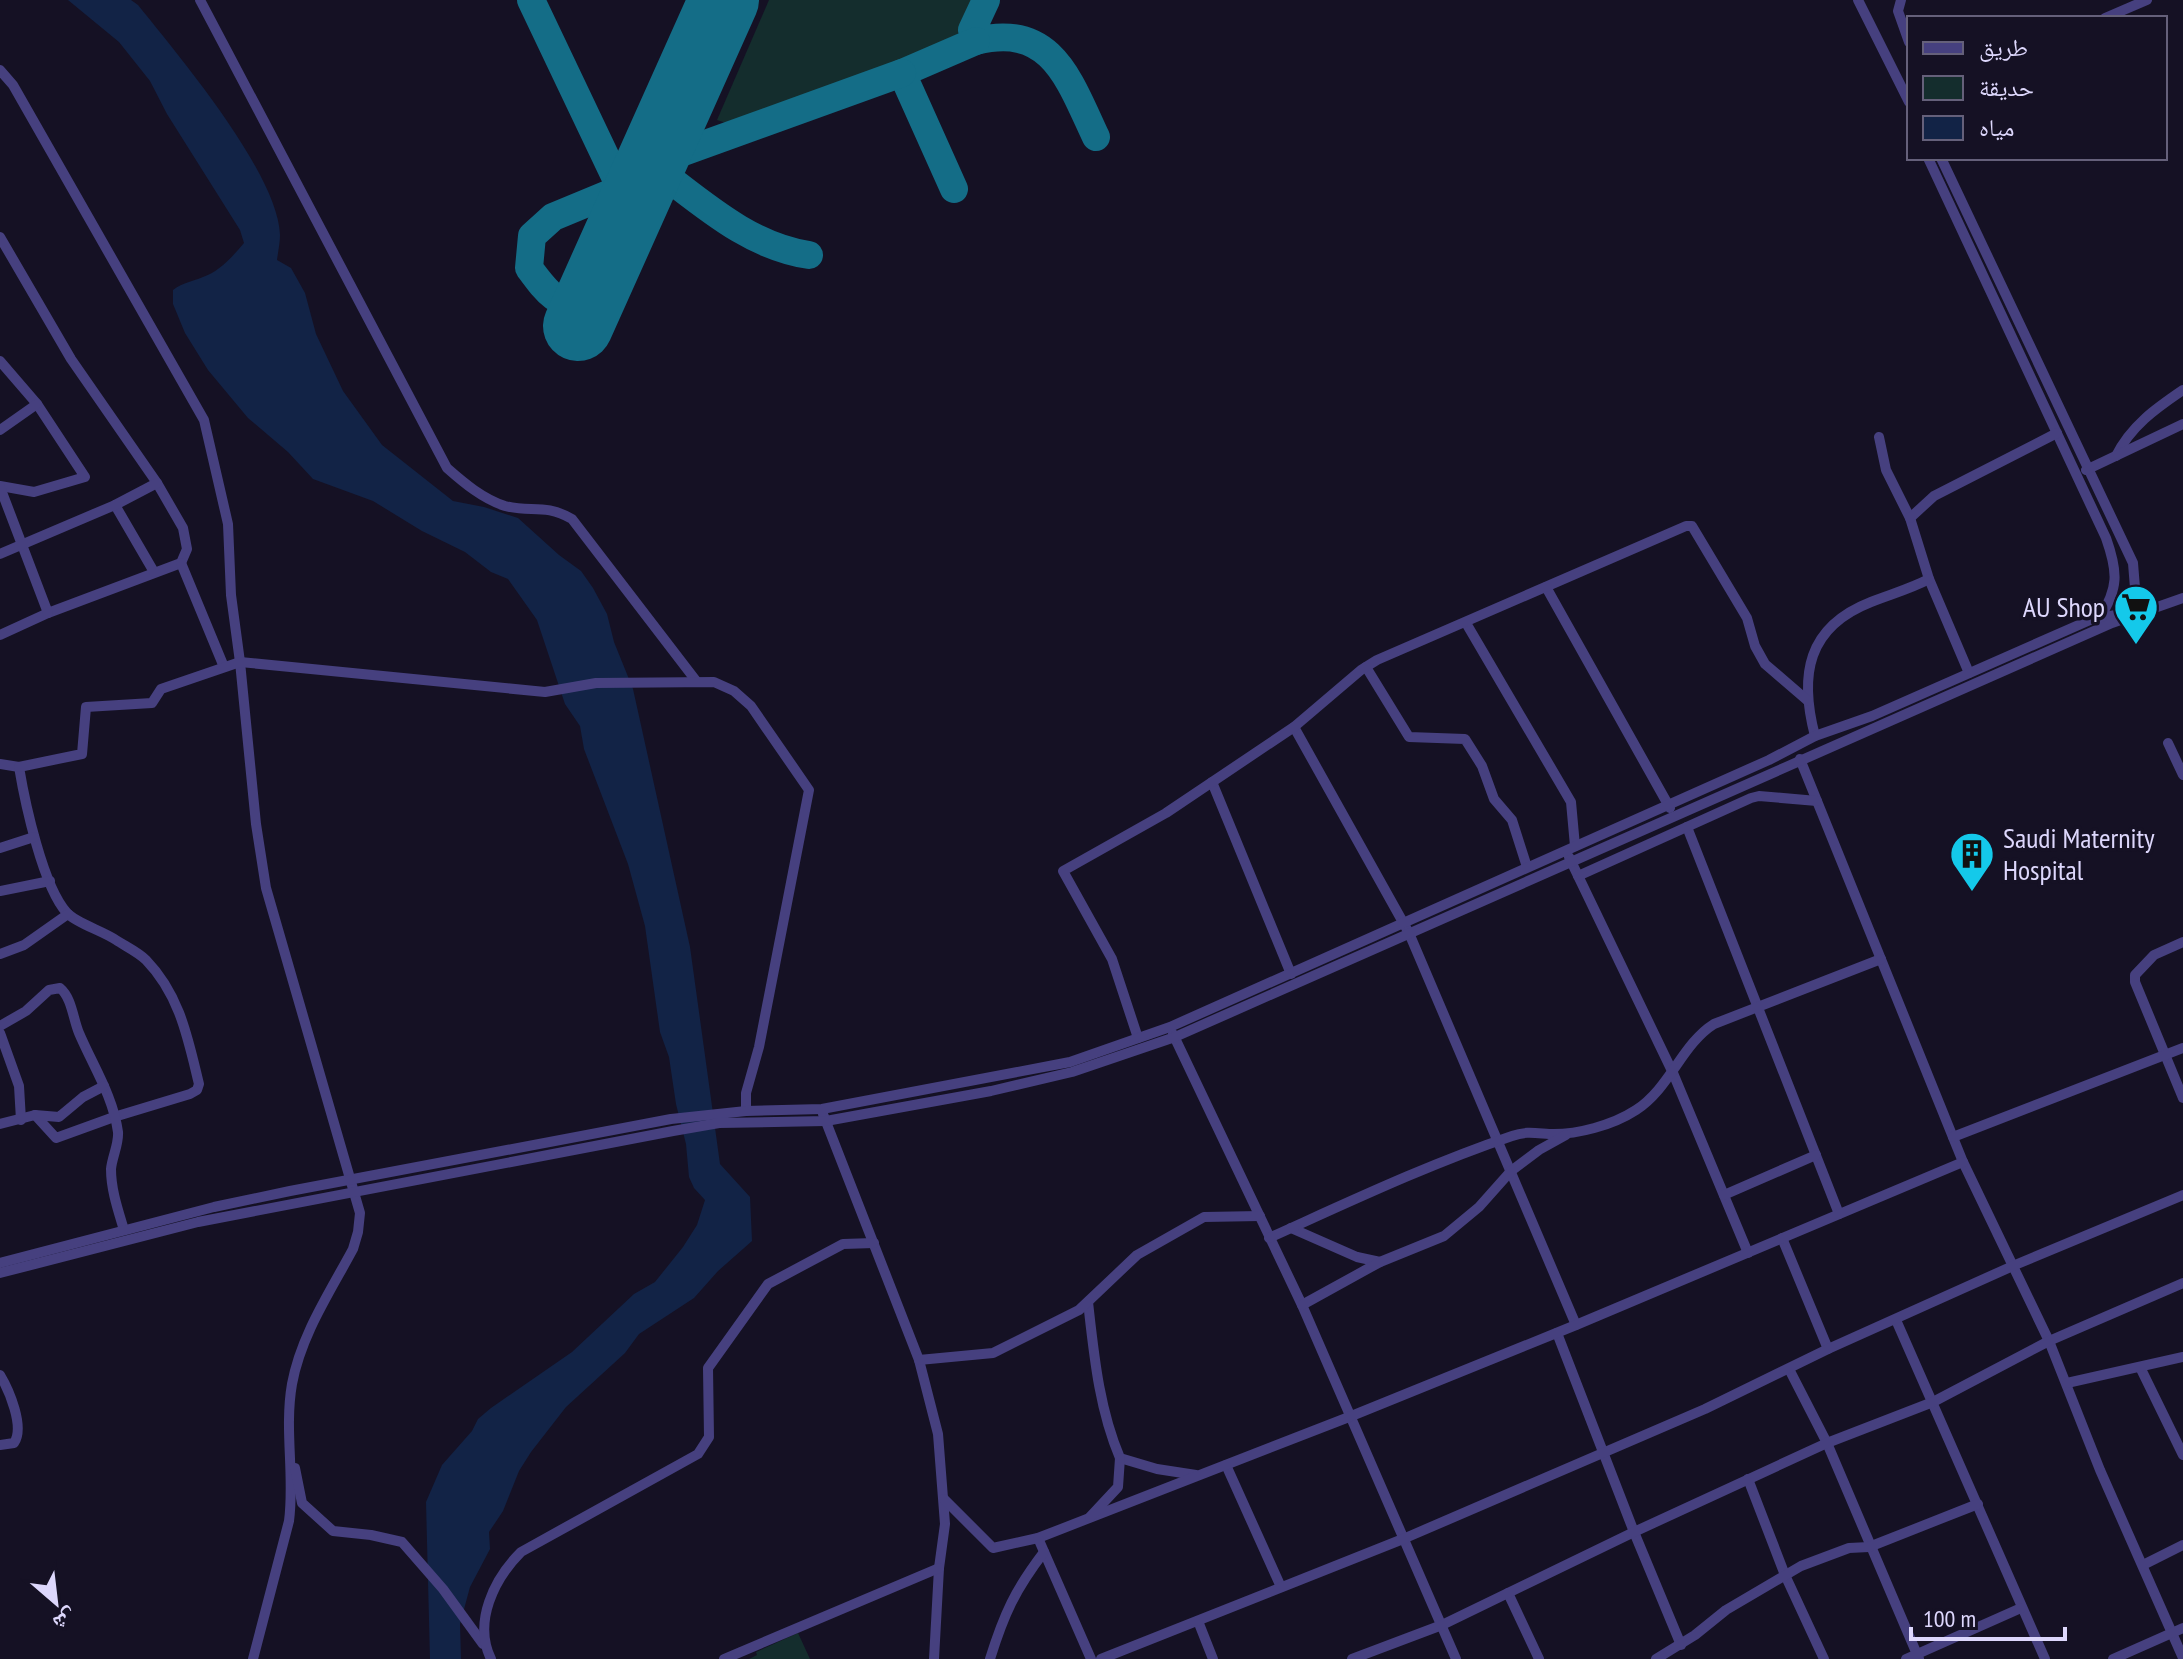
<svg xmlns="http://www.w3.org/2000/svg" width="2183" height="1659" font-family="'PT Sans Narrow','Noto Naskh Arabic',sans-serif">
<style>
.green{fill:#142d2d}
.water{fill:#122346}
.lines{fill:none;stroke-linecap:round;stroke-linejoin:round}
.taxiway{stroke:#146d87;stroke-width:28}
.runway{stroke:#146d87;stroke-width:70}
.minor{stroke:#46407f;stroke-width:10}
.labels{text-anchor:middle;stroke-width:7;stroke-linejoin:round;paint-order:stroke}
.poi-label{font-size:28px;fill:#ddd7fc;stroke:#151124;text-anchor:end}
</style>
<rect width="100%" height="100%" fill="#151124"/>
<g class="green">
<polygon points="769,0 977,0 955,39 739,122 726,123 717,120"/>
<polygon points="798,1633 810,1659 749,1659 757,1655 756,1652"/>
</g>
<path class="water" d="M68 0H131L138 5C178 55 278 173 280 235 280 243 278 252 277 260L291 268 305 293 316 334 343 391 382 445 453 501 484 507 518 518 559 555 581 571 593 588 607 614 614 642 633 689 690 947 720 1164 750 1197 752 1241 718 1271 694 1298 639 1334 625 1353 566 1407 531 1452 519 1471 503 1511 489 1532 490 1549 470 1587 460 1624 461 1659H430L426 1502 442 1465 472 1431 478 1419 491 1408 572 1352 634 1294 655 1282 683 1247 697 1225 705 1200 694 1188 689 1177 686 1144 676 1104 669 1057 660 1032 645 926 628 864 584 749 580 726 565 704 537 620 508 579 491 572 465 552 422 531 373 501 313 479 288 452 248 418 208 370 185 333 173 304V290C184 282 191 282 203 277 219 272 233 256 244 243L240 230 167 114 150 81 119 42Z"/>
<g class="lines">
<g class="taxiway">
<polyline points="531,0 630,208"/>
<path d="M986 0 972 30 976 41C1052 22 1069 80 1096 137"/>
<path d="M650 164C699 200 747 246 809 255"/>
<polyline points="954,189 902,73 976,41"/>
<path d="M587 306C556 306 546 291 529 268L532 236 553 217 623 188 650 164 902 73"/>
</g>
<polyline class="runway" points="578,326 724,0"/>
<g class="minor">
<path d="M200 0 447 468C464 483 483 499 505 506 531 513 544 503 572 519L697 682"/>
<polyline points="1858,0 1909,102"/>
<polyline points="1901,0 1898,11 1909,42"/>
<polyline points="2105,18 2147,0"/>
<path d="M0 70 13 85 204 420 228 524 231 595 240 662 256 824 266 888 360 1213 358 1232 353 1249C330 1292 301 1335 292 1384 284 1430 295 1476 289 1521L253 1659"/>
<path d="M1928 158 2106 538C2118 572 2119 588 2099 619"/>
<polyline points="1941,158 2133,563 2135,588 2118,615"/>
<polyline points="0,237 71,359 157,483 183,528 187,549 181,563 48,613 0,635"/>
<polyline points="0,361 37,404 85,477 34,492 0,486"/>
<polyline points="0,430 37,404"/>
<polyline points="1879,437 1886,470 1910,518 1929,579 1969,673"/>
<path d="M2116 456C2131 426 2155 409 2183 390"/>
<polyline points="2086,470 2183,424"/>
<polyline points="0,487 48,613"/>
<polyline points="115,505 154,572"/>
<polyline points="1910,518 1934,496 2057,433"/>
<polyline points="0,554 115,505 157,483"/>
<polyline points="181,563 224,667"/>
<polyline points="1546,587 1670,808"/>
<polyline points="1466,623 1571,802 1575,846"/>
<polyline points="1366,667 1409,737 1465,739 1482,766 1494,799 1512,820 1527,867"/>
<polyline points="1294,727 1409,933 1576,1325"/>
<path d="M1815 736C1799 675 1807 627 1871 602 1891 594 1910 589 1929 579"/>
<polyline points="2168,743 2183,775"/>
<polyline points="1800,759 1963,1162 2049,1341 2100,1470 2183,1658"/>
<path d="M0 764 19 767C25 803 43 887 67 913 76 923 103 931 116 940 125 946 138 952 146 960 180 995 188 1039 199 1084L197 1090 190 1094 114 1117 56 1138 35 1115"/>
<polyline points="19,767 82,754 86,707 152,703 161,689 240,662 545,692 596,683 714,682 734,691 751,706 809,790 759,1047 746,1093 746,1111"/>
<polyline points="1212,782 1291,974"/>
<polyline points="1687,827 1839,1214"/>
<polyline points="0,848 34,837"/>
<polyline points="1569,857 1673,1073 1748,1253"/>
<polyline points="1578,876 1751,798 1759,796 1817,801"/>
<polyline points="0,891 50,881"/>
<polyline points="2183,942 2154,955 2135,975 2135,982 2183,1098"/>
<polyline points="0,954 24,945 68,914"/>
<path d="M0 1026 26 1011 49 990 60 988C72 998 73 1019 79 1033 93 1066 113 1096 118 1132 119 1144 112 1157 111 1169 111 1190 118 1210 124 1230"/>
<polyline points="0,1033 19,1086 21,1120"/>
<polyline points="1173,1034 1302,1305 1456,1659"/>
<polyline points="1138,1038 1112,959 1063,871 1166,813 1294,727 1361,670 1377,660 1686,526 1692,526 1695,531 1747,618 1755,646 1765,664 1808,701"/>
<polyline points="823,1114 919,1360 938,1434 945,1524 939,1568 934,1659"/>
<polyline points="0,1124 35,1115 59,1117 83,1097 104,1086"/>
<polyline points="1953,1137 2183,1048"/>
<polyline points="1724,1195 1816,1155"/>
<polyline points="1291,1228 1357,1257 1380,1262"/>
<path d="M1269 1238C1349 1202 1429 1164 1512 1136 1525 1131 1535 1133 1549 1134 1577 1135 1613 1125 1636 1110 1670 1088 1682 1044 1714 1024L1881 959"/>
<polyline points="1782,1238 1828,1349"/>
<polyline points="0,1263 214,1207 290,1191 671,1119 746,1111 822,1109 1070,1062 1170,1027 1769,760 1815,736 1872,716 2090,620 2126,613"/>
<polyline points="0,1273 198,1222 673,1131 719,1123 826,1121 991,1091 1072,1072 1175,1037 2112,623 2183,598"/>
<path d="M1088 1302C1094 1355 1099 1409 1120 1458L1157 1469 1196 1475"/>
<polyline points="1302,1305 1380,1262 1444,1236 1479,1207 1511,1171 1539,1150 1566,1135"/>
<polyline points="1896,1320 2045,1659"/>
<polyline points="1557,1333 1634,1532 1681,1645"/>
<polyline points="919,1360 993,1353 1079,1310 1137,1255 1204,1217 1260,1216"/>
<polyline points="2140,1367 2183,1455"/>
<polyline points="1789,1369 1827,1443 1919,1659"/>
<path d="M0 1375C9 1390 25 1427 14 1443L0 1445"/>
<polyline points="2067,1383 2183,1357"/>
<polyline points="1226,1465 1281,1587"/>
<polyline points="295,1468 302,1503 333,1531 371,1535 402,1542 443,1589 483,1644"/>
<polyline points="1748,1479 1785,1575 1824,1659"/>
<polyline points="944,1499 993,1548 1038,1538 1349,1417 1576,1325 1963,1162"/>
<polyline points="1090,1517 1118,1487 1120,1458"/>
<polyline points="1038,1538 1091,1659"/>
<polyline points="2143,1565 2183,1545"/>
<polyline points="1508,1593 1539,1659"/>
<polyline points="1198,1621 1213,1659"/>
<path d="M491 1659C473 1622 494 1579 521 1552L698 1454 709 1437 708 1368 768 1284 843 1244 874 1243"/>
<polyline points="724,1659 939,1568"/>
<path d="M990 1659C1004 1614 1015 1590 1044 1552"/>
<polyline points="1101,1659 1403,1539 1705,1409 1828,1349 2015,1265 2183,1195"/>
<polyline points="1352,1659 1442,1625 1634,1532 1827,1443 1933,1402 2049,1341 2183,1283"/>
<polyline points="1656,1659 1695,1635 1726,1610 1801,1566 1849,1548 1869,1547 1978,1504"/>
<polyline points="1906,1659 2021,1608"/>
<polyline points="2113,1659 2183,1628"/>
</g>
</g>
<defs>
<g id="supermarket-pin" transform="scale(2.3)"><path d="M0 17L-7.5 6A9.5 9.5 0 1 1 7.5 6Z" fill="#14c9ea" stroke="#151124"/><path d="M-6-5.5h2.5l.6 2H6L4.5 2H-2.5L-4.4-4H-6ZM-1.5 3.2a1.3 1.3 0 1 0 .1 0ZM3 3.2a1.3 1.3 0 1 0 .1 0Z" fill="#111"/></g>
<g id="building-pin" transform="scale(2.3)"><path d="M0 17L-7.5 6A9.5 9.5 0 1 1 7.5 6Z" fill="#14c9ea" stroke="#151124"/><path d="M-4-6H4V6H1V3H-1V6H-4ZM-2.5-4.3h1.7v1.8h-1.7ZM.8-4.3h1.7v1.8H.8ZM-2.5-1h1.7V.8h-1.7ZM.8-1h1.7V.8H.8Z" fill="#111"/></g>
</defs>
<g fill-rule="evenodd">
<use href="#supermarket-pin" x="2136" y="607"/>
<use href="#building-pin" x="1972" y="854"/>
</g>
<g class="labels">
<g class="poi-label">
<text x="2105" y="617">AU Shop</text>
<text x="2003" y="848" text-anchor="start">Saudi Maternity<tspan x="2003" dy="32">Hospital</tspan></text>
</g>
</g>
<rect x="1907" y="16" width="260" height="144" fill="#151124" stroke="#65607a" stroke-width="2"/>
<rect x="1923" y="42" width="40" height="12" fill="#46407f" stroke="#65607a" stroke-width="2"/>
<text x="1979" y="56" font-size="24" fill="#ddd7fc">طريق</text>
<rect x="1923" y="76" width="40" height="24" fill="#142d2d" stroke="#65607a" stroke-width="2"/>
<text x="1979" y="96" font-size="24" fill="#ddd7fc">حديقة</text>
<rect x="1923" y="116" width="40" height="24" fill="#122346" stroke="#65607a" stroke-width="2"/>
<text x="1979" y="136" font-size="24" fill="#ddd7fc">مياه</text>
<g transform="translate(56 1603) rotate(152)" stroke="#151124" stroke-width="6" paint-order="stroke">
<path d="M0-6L14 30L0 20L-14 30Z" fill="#ddd7fc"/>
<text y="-12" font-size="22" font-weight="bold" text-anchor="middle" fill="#ddd7fc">ش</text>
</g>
<path d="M1911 1627v12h154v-12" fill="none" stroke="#ddd7fc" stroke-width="4"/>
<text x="1923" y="1627" font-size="24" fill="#ddd7fc" stroke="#151124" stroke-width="6" paint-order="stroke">100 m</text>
</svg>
